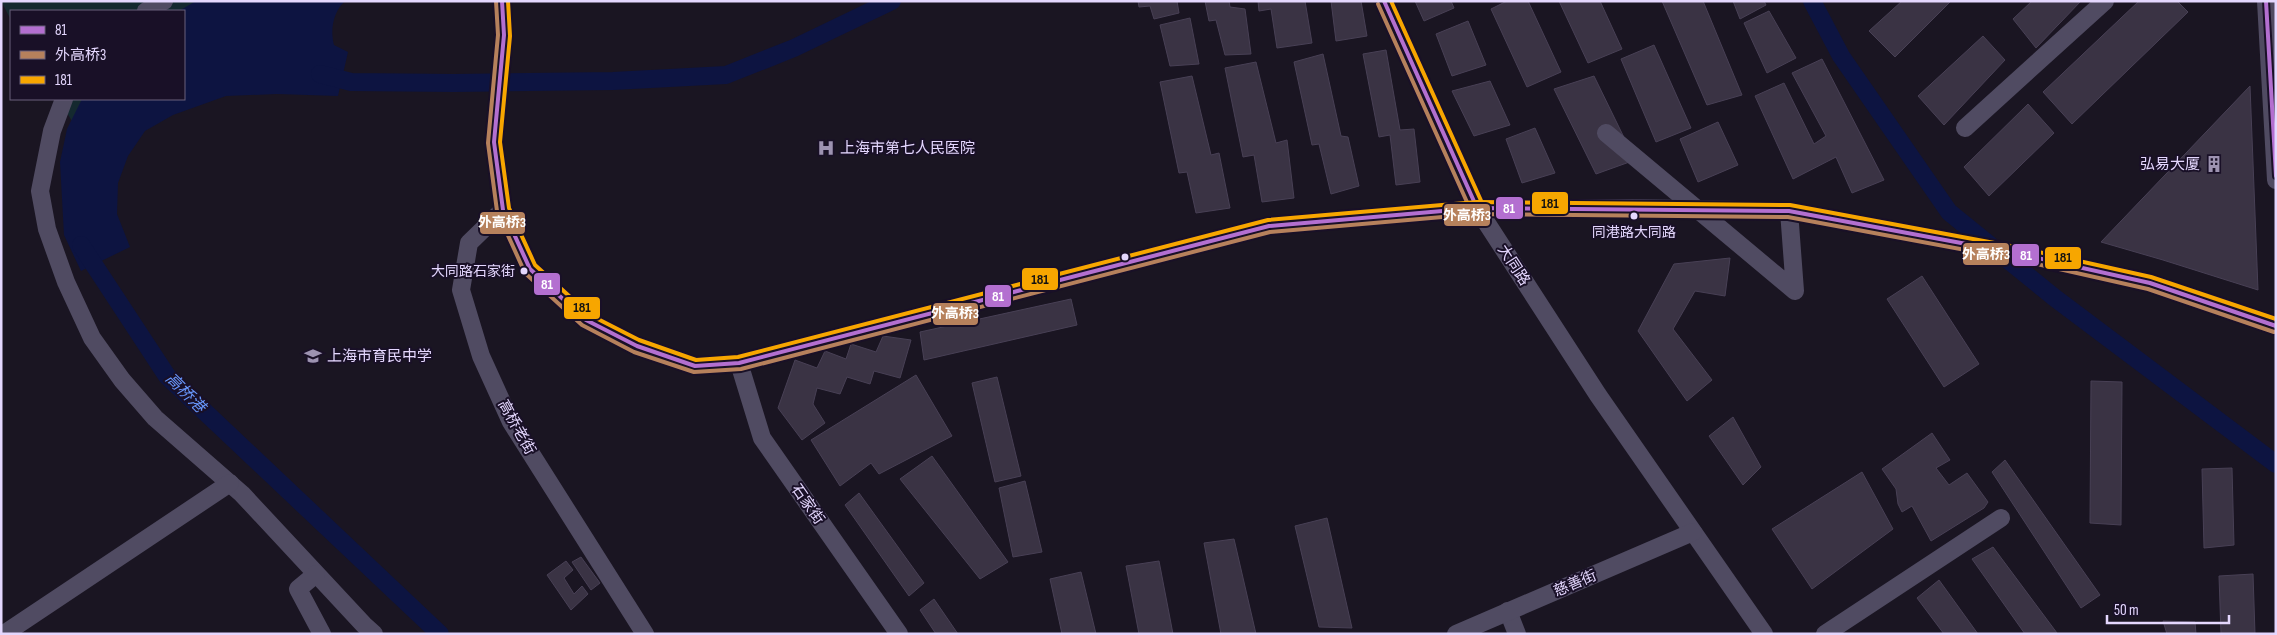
<svg xmlns="http://www.w3.org/2000/svg" width="2277" height="635" font-family="'Sofia Sans Condensed','Noto Sans SC',sans-serif">
<style>
.green{fill:#14292f}
.water{fill:#0d1441}
.lines{fill:none;stroke-linecap:round;stroke-linejoin:round}
.canal{stroke:#0d1441;stroke-width:18}
.building{fill:#3a3344;stroke:#484055}
.minor{stroke:#504b62;stroke-width:18}
.bus-1-casing{stroke:#191027;stroke-width:8}
.bus-2-casing{stroke:#191027;stroke-width:8}
.bus-3-casing{stroke:#191027;stroke-width:8}
.bus-1{stroke:#b36fd0;stroke-width:4}
.bus-2{stroke:#b6815c;stroke-width:4}
.bus-3{stroke:#f7a600;stroke-width:4}
.bus-dot{fill:#e4d7fe;stroke:#191027;stroke-width:2}
.labels{text-anchor:middle;stroke-width:4;stroke-linejoin:round;paint-order:stroke}
.bus-label{font-size:14px;fill:#e4d7fe;stroke:#191027}
.poi-label{font-size:15px;fill:#e4d7fe;stroke:#191027;text-anchor:start}
.street-label{font-size:15px;fill:#e4d7fe;stroke:#191027}
.water-label{font-size:16px;font-style:italic;fill:#6897fc;stroke:#191027}
.line-badge{stroke:#191027;stroke-width:2}
.badge-label{font-size:14px;text-anchor:middle;font-weight:bold;fill:#fff}
.pale-badge-label{font-size:14px;text-anchor:middle;font-weight:bold;fill:#111}
</style>
<rect width="100%" height="100%" fill="#1a1522"/>
<g class="green">
<polygon points="1,1 239,1 184,11 11,11 11,20"/>
<polygon points="59,99 98,99 76,128"/>
</g>
<path class="water" d="M196 1H345C333 12 330 30 334 45L348 52 338 96 277 94 226 96 173 115 145 131 128 156 118 183 117 214 130 247 81 271 64 235 60 162 67 129 82 99H184V11H179Z"/>
<g class="lines">
<g class="canal">
<polyline points="1812,1 1841,56 1949,212 2055,298 2276,464"/>
<polyline points="320,74 351,82 454,83 613,81 726,75 794,48 892,1"/>
<polyline points="81,245 167,376 440,634"/>
</g>
</g>
<g class="building">
<polygon points="1138,1 1177,1 1179,13 1154,19 1150,6 1139,7"/>
<polygon points="1205,1 1229,1 1230,7 1245,9 1251,54 1225,55 1216,20 1209,21"/>
<polygon points="1258,1 1305,1 1312,43 1277,48 1271,9 1259,11"/>
<polygon points="1331,1 1361,1 1367,36 1336,41"/>
<polygon points="1415,1 1451,1 1454,8 1424,21"/>
<polygon points="1507,1 1528,1 1561,72 1527,87 1491,9"/>
<polygon points="1559,1 1600,1 1622,49 1588,63"/>
<polygon points="1662,1 1703,1 1742,95 1707,105"/>
<polygon points="1733,1 1764,1 1766,5 1740,19"/>
<polygon points="1902,1 1951,1 1895,57 1869,31"/>
<polygon points="2032,1 2081,1 2036,48 2013,19"/>
<polygon points="2139,1 2177,1 2188,12 2072,124 2043,92"/>
<polygon points="1769,11 1796,58 1767,73 1744,23"/>
<polygon points="1190,18 1199,64 1170,66 1160,25"/>
<polygon points="1468,21 1486,65 1452,76 1436,34"/>
<polygon points="1983,36 2005,60 1944,125 1918,96"/>
<polygon points="1654,45 1691,128 1656,142 1621,59"/>
<polygon points="1386,50 1400,130 1414,129 1420,182 1396,185 1390,135 1379,137 1363,54"/>
<polygon points="1323,54 1341,136 1348,137 1359,186 1331,194 1319,144 1312,145 1294,62"/>
<polygon points="1822,59 1884,180 1852,193 1836,157 1793,179 1755,96 1784,83 1814,144 1826,136 1792,73"/>
<polygon points="1256,62 1276,143 1287,140 1294,198 1262,202 1254,155 1243,157 1225,68"/>
<polygon points="1192,76 1211,155 1219,153 1230,208 1196,213 1187,172 1179,173 1160,82"/>
<polygon points="1594,76 1635,160 1596,174 1554,89"/>
<polygon points="1490,81 1510,125 1474,136 1452,91"/>
<polygon points="2250,86 2258,290 2163,260 2101,242"/>
<polygon points="2028,104 2054,133 1989,196 1964,167"/>
<polygon points="1718,122 1738,165 1698,182 1680,139"/>
<polygon points="1535,128 1555,173 1522,183 1506,139"/>
<polygon points="1730,258 1725,296 1695,291 1673,329 1712,380 1687,401 1638,331 1674,264"/>
<polygon points="1922,276 1979,364 1944,387 1887,299"/>
<polygon points="1071,299 1077,325 924,360 920,332"/>
<polygon points="883,336 911,340 900,378 874,371 870,384 847,377 840,394 817,388 813,404 825,423 802,440 778,408 795,360 817,368 825,351 846,359 851,344 876,352"/>
<polygon points="916,375 952,436 879,474 871,463 840,486 811,440"/>
<polygon points="997,377 1021,476 995,482 972,383"/>
<polygon points="2091,381 2122,382 2121,525 2090,523"/>
<polygon points="1733,417 1761,467 1743,485 1709,436"/>
<polygon points="1932,433 1950,460 1936,468 1949,485 1967,473 1988,502 1984,508 1931,541 1912,506 1902,512 1898,504 1896,489 1882,469"/>
<polygon points="932,456 1008,562 980,579 900,479"/>
<polygon points="2005,460 2100,595 2081,608 1992,472"/>
<polygon points="2232,468 2234,545 2204,548 2202,469"/>
<polygon points="1862,472 1893,529 1812,589 1772,529"/>
<polygon points="1025,481 1042,552 1013,557 999,488"/>
<polygon points="859,493 924,583 909,596 845,505"/>
<polygon points="1327,518 1352,628 1319,627 1295,526"/>
<polygon points="1234,539 1256,634 1221,634 1204,543"/>
<polygon points="1993,547 2057,633 2025,634 1972,559"/>
<polygon points="581,557 600,583 591,590 572,562"/>
<polygon points="566,561 573,570 564,578 574,594 582,586 588,594 571,610 547,575"/>
<polygon points="1159,561 1173,634 1139,634 1126,566"/>
<polygon points="1081,572 1096,634 1062,634 1050,579"/>
<polygon points="2253,574 2255,634 2221,634 2219,576"/>
<polygon points="1939,580 1978,634 1944,634 1917,598"/>
<polygon points="934,599 958,634 936,634 920,610"/>
<polygon points="2163,621 2195,622 2196,634 2167,634"/>
</g>
<g class="lines">
<g class="minor">
<polyline points="502,1 504,35 494,142 503,210 530,269 586,320 637,346 695,366 739,363 1269,226 1477,208 1633,208 1789,211 2015,253 2150,283 2276,326"/>
<polyline points="1384,1 1477,208 1598,395 1764,634"/>
<polyline points="2266,1 2276,180"/>
<polyline points="146,11 164,1"/>
<polyline points="64,99 52,131 40,191 47,229 66,282 92,338 122,380 155,418 242,494 364,625 374,634"/>
<polyline points="1965,128 2105,1"/>
<polyline points="1606,133 1795,291 1789,211"/>
<polyline points="503,210 469,243 461,290 481,356 511,422 645,634"/>
<polyline points="739,363 762,438 899,634"/>
<polyline points="316,574 298,589 322,634"/>
<polyline points="1508,611 1517,634"/>
<polyline points="4,634 230,483"/>
<polyline points="1456,634 1693,532"/>
<polyline points="1825,634 2001,518"/>
</g>
<g class="bus-1-casing">
<g id="bus-1">
<polyline points="502,1 504,35 494,142 503,210 530,269 586,320 637,346 695,366 739,363 1269,226 1477,208 1789,211 2015,253 2150,283 2276,326"/>
<polyline points="1384,1 1477,208"/>
<polyline points="2266,1 2276,176"/>
</g>
</g>
<g class="bus-2-casing">
<g id="bus-2">
<polyline points="496,1 498,35 488,143 497,211 525,273 582,325 634,352 694,372 741,369 1270,232 1477,214 1788,217 2014,259 2148,289 2274,332"/>
<polyline points="1378,4 1471,211"/>
</g>
</g>
<g class="bus-3-casing">
<g id="bus-3">
<polyline points="508,1 510,36 500,142 509,208 535,265 590,315 639,340 696,360 738,357 1268,220 1477,202 1790,205 2016,247 2151,277 2276,319"/>
<polyline points="1391,1 1483,205"/>
</g>
</g>
<use href="#bus-1" class="bus-1"/>
<use href="#bus-2" class="bus-2"/>
<use href="#bus-3" class="bus-3"/>
</g>
<defs>
<g id="hospital-bare" transform="scale(1.35)"><path d="M-5-5h3v3.5h4V-5h3V5h-3V1.5h-4V5h-3Z" fill="#9d93b1" stroke="#191027" stroke-width="2.5" paint-order="stroke"/></g>
<g id="building-bare" transform="scale(1.35)"><path d="M-4-6H4V6H1V3H-1V6H-4ZM-2.5-4.3h1.7v1.8h-1.7ZM.8-4.3h1.7v1.8H.8ZM-2.5-1h1.7V.8h-1.7ZM.8-1h1.7V.8H.8Z" fill="#9d93b1" stroke="#191027" stroke-width="2.5" paint-order="stroke"/></g>
<g id="school-bare" transform="scale(1.35)"><path d="M0-5L7-2L0 1L-7-2ZM-4 1L0 2.5L4 1V4Q0 6-4 4Z" fill="#9d93b1" stroke="#191027" stroke-width="2.5" paint-order="stroke"/></g>
</defs>
<g fill-rule="evenodd">
<use href="#hospital-bare" x="826" y="148"/>
<use href="#building-bare" x="2214" y="164"/>
<use href="#school-bare" x="313" y="356"/>
</g>
<g class="bus-dot">
<circle cx="1634" cy="216" r="4.5"/>
<circle cx="1125" cy="257" r="4.5"/>
<circle cx="524" cy="271" r="4.5"/>
</g>
<g class="labels">
<g class="bus-label">
<text x="1634" y="237">同港路大同路</text>
<text x="515" y="276" text-anchor="end">大同路石家街</text>
</g>
<g class="poi-label">
<text x="840" y="153">上海市第七人民医院</text>
<text x="2200" y="169" text-anchor="end">弘易大厦</text>
<text x="327" y="361">上海市育民中学</text>
</g>
<g class="street-label">
<text transform="translate(1514 265) rotate(57)" y="5">大同路</text>
<text transform="translate(517 427) rotate(61)" y="5">高桥老街</text>
<text transform="translate(808 504) rotate(55)" y="5">石家街</text>
<text transform="translate(1575 583) rotate(-23)" y="5">慈善街</text>
</g>
<g class="water-label">
<text transform="translate(186 392) rotate(45)" y="6">高桥港</text>
</g>
</g>
<g class="line-badge">
<rect x="1531" y="191" width="38" height="24" rx="5" fill="#f7a600"/>
<rect x="1495" y="196" width="29" height="24" rx="5" fill="#b36fd0"/>
<rect x="1443" y="203" width="48" height="24" rx="5" fill="#b6815c"/>
<rect x="479" y="211" width="47" height="24" rx="5" fill="#b6815c"/>
<rect x="1962" y="242" width="48" height="24" rx="5" fill="#b6815c"/>
<rect x="2011" y="243" width="29" height="24" rx="5" fill="#b36fd0"/>
<rect x="2044" y="246" width="38" height="24" rx="5" fill="#f7a600"/>
<rect x="1021" y="267" width="38" height="24" rx="5" fill="#f7a600"/>
<rect x="533" y="272" width="28" height="24" rx="5" fill="#b36fd0"/>
<rect x="984" y="284" width="28" height="24" rx="5" fill="#b36fd0"/>
<rect x="563" y="296" width="38" height="24" rx="5" fill="#f7a600"/>
<rect x="932" y="302" width="47" height="24" rx="5" fill="#b6815c"/>
</g>
<g class="badge-label">
<text x="1509" y="213">81</text>
<text x="1467" y="220">外高桥3</text>
<text x="502" y="227">外高桥3</text>
<text x="1986" y="259">外高桥3</text>
<text x="2026" y="260">81</text>
<text x="547" y="289">81</text>
<text x="998" y="301">81</text>
<text x="955" y="318">外高桥3</text>
</g>
<g class="pale-badge-label">
<text x="1550" y="208">181</text>
<text x="2063" y="262">181</text>
<text x="1040" y="284">181</text>
<text x="582" y="312">181</text>
</g>
<rect width="2277" height="635" fill="none" stroke="#e4d7fe" stroke-width="5"/>
<rect x="10" y="10" width="175" height="90" fill="#191027" stroke="#6a607d"/>
<rect x="20" y="26" width="25" height="8" fill="#b36fd0" stroke="#6a607d"/>
<text x="55" y="35" font-size="15" fill="#e4d7fe">81</text>
<rect x="20" y="51" width="25" height="8" fill="#b6815c" stroke="#6a607d"/>
<text x="55" y="60" font-size="15" fill="#e4d7fe">外高桥3</text>
<rect x="20" y="76" width="25" height="8" fill="#f7a600" stroke="#6a607d"/>
<text x="55" y="85" font-size="15" fill="#e4d7fe">181</text>
<path d="M2107 615v8h122v-8" fill="none" stroke="#e4d7fe" stroke-width="2.5"/>
<text x="2114" y="615" font-size="15" fill="#e4d7fe" stroke="#191027" stroke-width="4" paint-order="stroke">50 m</text>
</svg>
